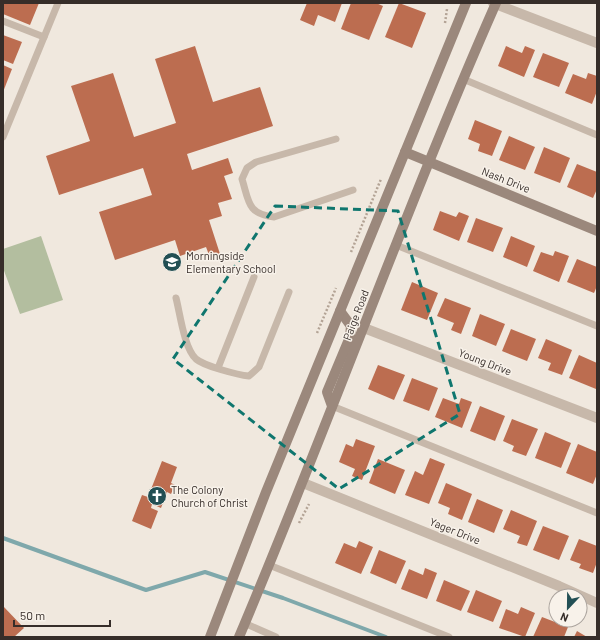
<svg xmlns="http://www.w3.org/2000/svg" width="600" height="640" font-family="Barlow,sans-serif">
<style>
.green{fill:#b3be9f}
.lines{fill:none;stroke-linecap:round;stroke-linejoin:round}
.stream{stroke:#7fa8ab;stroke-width:4}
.building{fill:#bc6d50}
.path{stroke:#b3a395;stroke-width:2.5;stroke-dasharray:2 2;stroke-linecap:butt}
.lane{stroke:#c7b8aa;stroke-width:7}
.street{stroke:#c7b8aa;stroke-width:10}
.secondary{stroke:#9b887c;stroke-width:10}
.marked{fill:none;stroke:#0f766e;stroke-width:3;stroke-dasharray:8 5;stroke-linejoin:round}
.labels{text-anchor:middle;stroke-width:3;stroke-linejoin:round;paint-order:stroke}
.street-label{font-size:11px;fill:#362d29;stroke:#f8f2ea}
.poi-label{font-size:11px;fill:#362d29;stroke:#f8f2ea;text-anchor:start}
</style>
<rect width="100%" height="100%" fill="#f0e8de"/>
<polygon class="green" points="41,236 63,300 20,314 3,268 3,249"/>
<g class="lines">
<polyline class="stream" points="3,538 146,590 205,572 283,598 386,637"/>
</g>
<g class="building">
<polygon points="3,3 39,3 30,25 3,14"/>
<polygon points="307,3 342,3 335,22 318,15 314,26 300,20"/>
<polygon points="351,3 376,3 383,6 369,40 341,29"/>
<polygon points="399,3 426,13 412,48 385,37"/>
<polygon points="3,35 22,42 13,64 3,60"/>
<polygon points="195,46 213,102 260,87 273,126 187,154 192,170 228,158 233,173 224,176 232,199 218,203 222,216 209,220 221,257 211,260 206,247 180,256 175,240 115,260 99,212 152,195 143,168 59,195 46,156 90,141 71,86 113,73 134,137 176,123 155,59"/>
<polygon points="506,46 522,53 525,46 535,50 524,77 498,66"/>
<polygon points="543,53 569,63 559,87 533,77"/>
<polygon points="3,65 12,69 3,92"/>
<polygon points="588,73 597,76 597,91 592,104 565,93 573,74 586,79"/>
<polygon points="475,120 502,131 492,156 478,151 480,144 468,139"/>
<polygon points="509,136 535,147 525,170 499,160"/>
<polygon points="544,147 570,158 560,183 534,173"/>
<polygon points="577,164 597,172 597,189 593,198 567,187"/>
<polygon points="440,211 456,217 459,212 469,216 459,241 433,230"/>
<polygon points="476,218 503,228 493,252 467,242"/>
<polygon points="511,236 535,246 527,267 503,257"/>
<polygon points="555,251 569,256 559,282 533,271 541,252 553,256"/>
<polygon points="577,259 597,267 597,286 594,293 567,282"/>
<polygon points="412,282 438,293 427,320 401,310"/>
<polygon points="445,298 471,308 461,334 451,330 454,323 437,316"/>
<polygon points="480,314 505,324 496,346 472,336"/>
<polygon points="511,329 536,339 527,361 502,351"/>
<polygon points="546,339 572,350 562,375 548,370 551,363 538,358"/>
<polygon points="579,355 597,363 596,389 569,378"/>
<polygon points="378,365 405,375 394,400 368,389"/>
<polygon points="412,378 438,388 429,411 403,401"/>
<polygon points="443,398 459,404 461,398 472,402 462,428 435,417"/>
<polygon points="480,406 505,416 495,441 470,431"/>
<polygon points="512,419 538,429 526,456 512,451 514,446 503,441"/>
<polygon points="545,432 571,443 561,468 535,458"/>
<polygon points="356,439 375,446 362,480 352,476 355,469 339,462 346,444 353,447"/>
<polygon points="578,444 597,452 597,474 593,484 566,473"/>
<polygon points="430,458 445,464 429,504 405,495 415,471 423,475"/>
<polygon points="378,459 405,470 395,494 369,483"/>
<polygon points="162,461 177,467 171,483 175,485 171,494 167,492 161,508 152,504 151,508 158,511 151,529 132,521 142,495 148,497"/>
<polygon points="446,483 472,494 462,520 448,514 450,508 438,503"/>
<polygon points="477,499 503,510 494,533 468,522"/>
<polygon points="511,510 537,521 527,546 517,543 520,536 503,529"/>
<polygon points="543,526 569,536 559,560 533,550"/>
<polygon points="579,539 597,546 597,562 593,573 579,568 581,564 570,560"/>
<polygon points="359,541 373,547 361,574 335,563 344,543 356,548"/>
<polygon points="379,550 406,561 396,584 370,573"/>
<polygon points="425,568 437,573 427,599 401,589 409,569 423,575"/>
<polygon points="444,580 470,591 461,611 436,601"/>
<polygon points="476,590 502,601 493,622 467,612"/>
<polygon points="3,606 24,628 14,637 3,637"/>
<polygon points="521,607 535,613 525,637 499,628 506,609 518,614"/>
<polygon points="542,617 568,627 564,637 533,637"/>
<polygon points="577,631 587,637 574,637"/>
</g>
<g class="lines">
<g class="path">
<polyline points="445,23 447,9"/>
<polyline points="351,252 381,179"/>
<polyline points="317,333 336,288"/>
<polyline points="299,523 309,504"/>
</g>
<g class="lane">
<polyline points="3,21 44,37"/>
<polyline points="463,79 597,135"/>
<polyline points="3,137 58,3"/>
<path d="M336 139 256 162 247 168 242 179C249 201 247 214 274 217L353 190"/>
<polyline points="396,245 597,326"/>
<path d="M176 298C180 313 184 348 196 359 204 366 238 375 249 376L259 367 289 292"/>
<polyline points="218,368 254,277"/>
<polyline points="332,406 597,513"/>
<polyline points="269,565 449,637"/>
<polyline points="244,623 276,637"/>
</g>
<g class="street">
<polyline points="493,3 597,43"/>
<polyline points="364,328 597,418"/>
<polyline points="303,483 559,586 597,603"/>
</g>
<g class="secondary">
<polyline points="405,152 597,231"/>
<polyline points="332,406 327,392 350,337 351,326 340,311"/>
<polyline points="210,637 266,492 466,3"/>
<path d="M239 637C328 427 404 212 496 3"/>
</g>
</g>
<path class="marked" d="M275 206 398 211 460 414 339 489 173 359Z"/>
<defs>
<g id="school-disc" transform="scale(1)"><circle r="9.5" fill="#224f54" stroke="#f8f2ea"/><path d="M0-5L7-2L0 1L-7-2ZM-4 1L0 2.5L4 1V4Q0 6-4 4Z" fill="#fff"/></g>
<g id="church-disc" transform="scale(1)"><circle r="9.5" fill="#224f54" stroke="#f8f2ea"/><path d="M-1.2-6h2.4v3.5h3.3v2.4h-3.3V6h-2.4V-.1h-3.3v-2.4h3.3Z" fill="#fff"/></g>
</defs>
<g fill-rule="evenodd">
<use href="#school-disc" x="172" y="262"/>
<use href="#church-disc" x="157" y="496"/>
</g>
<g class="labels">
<g class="street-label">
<text transform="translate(506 180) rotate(22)" y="4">Nash Drive</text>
<text transform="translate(356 315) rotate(-69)" y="4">Paige Road</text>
<text transform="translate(485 362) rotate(21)" y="4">Young Drive</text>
<text transform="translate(455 531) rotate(22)" y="4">Yager Drive</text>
</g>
<g class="poi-label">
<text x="186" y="260">Morningside<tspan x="186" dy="13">Elementary School</tspan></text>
<text x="171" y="494">The Colony<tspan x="171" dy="13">Church of Christ</tspan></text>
</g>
</g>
<rect width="600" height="640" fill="none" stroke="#362d29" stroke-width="8"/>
<g transform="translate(568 608) rotate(202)"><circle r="19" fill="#f8f2ea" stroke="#aaa39d"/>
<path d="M0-3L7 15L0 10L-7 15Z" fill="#224f54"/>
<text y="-6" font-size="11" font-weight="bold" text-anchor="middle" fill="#362d29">N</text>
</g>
<path d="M14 620v6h96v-6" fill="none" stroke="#362d29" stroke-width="2"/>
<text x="20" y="620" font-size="12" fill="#362d29" stroke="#f8f2ea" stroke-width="3" paint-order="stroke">50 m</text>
</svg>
